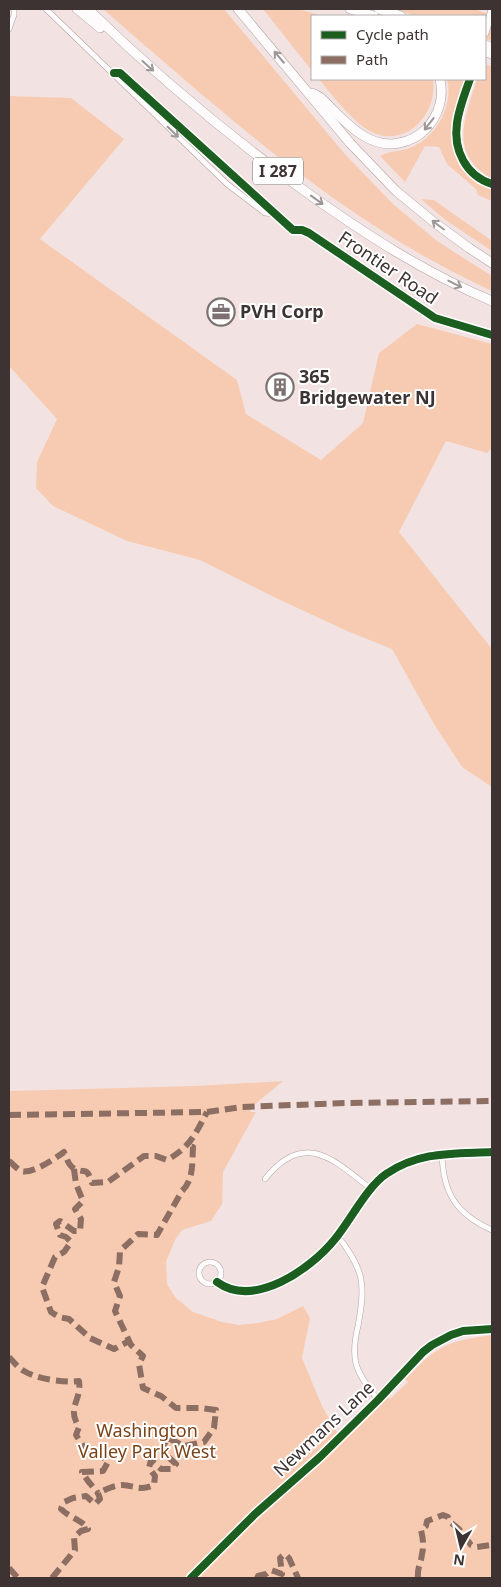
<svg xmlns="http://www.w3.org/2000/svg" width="501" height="1587" font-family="'Noto Sans',sans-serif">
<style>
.green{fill:#f7cbb2}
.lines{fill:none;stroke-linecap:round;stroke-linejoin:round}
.street-casing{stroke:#afa4a3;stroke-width:6}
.secondary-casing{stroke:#afa4a3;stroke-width:8}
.highway-casing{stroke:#afa4a3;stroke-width:10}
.street{stroke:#fdfbfb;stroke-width:5}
.secondary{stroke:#fdfbfb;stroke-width:7}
.highway{stroke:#fdfbfb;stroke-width:9}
.quiet{stroke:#8d6e63;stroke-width:6;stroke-dasharray:12 6;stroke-linecap:butt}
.cycleway-casing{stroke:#fff;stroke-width:11}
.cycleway{stroke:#1b5e20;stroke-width:8}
.oneway{stroke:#9d9797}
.labels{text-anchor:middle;stroke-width:4;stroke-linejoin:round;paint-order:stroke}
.shield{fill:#fff;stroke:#777070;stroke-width:1}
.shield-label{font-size:16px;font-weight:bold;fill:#3d3333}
.street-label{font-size:18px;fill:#3d3333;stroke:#fff}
.poi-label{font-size:18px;font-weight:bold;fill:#3d3333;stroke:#fff;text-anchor:start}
.park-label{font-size:18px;fill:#7a4217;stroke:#fff}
</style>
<rect width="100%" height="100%" fill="#f2e3e2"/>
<g class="green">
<path d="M103 9H224L343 152 393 204 437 241 492 276V291C345 224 224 114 103 9Z"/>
<polygon points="263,9 298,9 323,16 312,16 312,71"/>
<polygon points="394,9 474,9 492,15 492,41 485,39 485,16 416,16"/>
<path d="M485 64 491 66 492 69V179C448 153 465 118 477 79H485Z"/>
<path d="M319 79H433C438 112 409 147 374 133 357 127 330 93 319 79Z"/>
<path d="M447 79H464L453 122 456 155 466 171 476 183 492 190V201L478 195 476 189 447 164 439 147 425 146 405 182 380 156C392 150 399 152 410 148 436 138 454 106 447 79Z"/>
<polygon points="9,96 71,98 124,139 40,239 237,380 246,414 321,460 363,423 379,353 417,324 492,344 492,448 487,453 446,441 399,532 492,649 492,787 462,767 434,724 392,649 347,631 274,597 200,560 127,541 53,506 36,488 37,462 57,419 9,366"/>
<polygon points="421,199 434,200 492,241 492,251 444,219"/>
<path d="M283 1081 254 1105 250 1112H256L223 1172 222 1204 211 1221 182 1230 175 1240 166 1262 167 1284 175 1297 193 1312 222 1322 239 1325 258 1323 277 1319 303 1306 310 1318 302 1358 322 1406 340 1437 338 1439 340 1441 387 1396 390 1399 408 1382 405 1379C415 1370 424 1359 435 1352 451 1340 473 1338 492 1335V1578H9V1091L194 1086Z"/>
</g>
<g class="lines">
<g class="street-casing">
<g id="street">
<polyline points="46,9 227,184 265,213 274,214"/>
<polyline points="9,29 14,15 14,9"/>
<polyline points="114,73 120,73 293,230 302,230 309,233 435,318 492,335"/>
<path d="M442 1154C443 1193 456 1214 492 1230"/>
<path d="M265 1179C304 1130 333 1159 371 1189"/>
<path d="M338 1236C364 1271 366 1283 358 1326 355 1338 353 1351 356 1364 360 1378 370 1389 378 1400"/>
<circle cx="210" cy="1273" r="11"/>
<path d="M217 1282C254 1309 311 1269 335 1239 350 1221 367 1187 386 1174 420 1151 453 1154 492 1152"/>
<polyline points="191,1578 255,1514 320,1457 378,1400 423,1352 432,1345 451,1335 463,1331 492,1329"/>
</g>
</g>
<g class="secondary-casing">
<g id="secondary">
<polyline points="485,33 492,10"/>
<path d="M470 79C465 93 459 108 457 123 453 150 466 176 492 184"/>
</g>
</g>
<g class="highway-casing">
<g id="highway">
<polyline points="77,9 100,28"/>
<path d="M88 9C156 75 229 136 306 192 365 234 425 273 492 301"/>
<polyline points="238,9 350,143 396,191 435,223 469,248 492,263"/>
<polyline points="350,9 374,16"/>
<polyline points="379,9 401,16"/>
<polyline points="485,45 492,48"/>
<polyline points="485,52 492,54"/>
<path d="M312 93C321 96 326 103 333 110 350 127 372 149 399 143 409 141 419 136 426 129 439 115 444 97 440 79"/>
</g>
</g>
<use href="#street" class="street"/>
<use href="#secondary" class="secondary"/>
<use href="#highway" class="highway"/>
<g class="quiet">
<polyline points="9,1115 207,1112 242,1107 345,1103 492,1101"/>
<path d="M9 1161C13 1164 17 1169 21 1171 31 1175 56 1158 64 1152 67 1158 68 1166 75 1169 87 1174 86 1166 92 1183L108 1182 144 1156H156L167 1160C190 1147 195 1135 207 1112"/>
<polyline points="74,1169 76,1184 83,1201 75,1209 81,1219 80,1231 74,1231 60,1221 56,1224 60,1235 66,1237 71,1242 64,1252 55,1257 42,1287 51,1312 59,1317 69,1319 90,1338 114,1349 129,1341"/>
<path d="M9 1357C13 1361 18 1368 24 1371 37 1379 65 1383 79 1381 82 1401 66 1407 79 1427L76 1435 85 1449 92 1456H102L108 1462 103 1471 82 1472 88 1481 98 1493"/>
<polyline points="9,1568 18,1578"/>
<path d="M52 1578 75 1550 74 1537 81 1531 88 1529C81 1519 70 1518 61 1509L64 1502 73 1498 86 1496 95 1504 100 1499 98 1493C105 1490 114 1485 122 1485 136 1486 140 1491 154 1485L155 1476 149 1468 151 1460 161 1469H171L176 1464 167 1456 162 1448 168 1438 184 1446 204 1442 214 1428 216 1410 201 1408H176L161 1396 143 1388 139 1364 143 1356 131 1345 115 1311 120 1296 114 1282 119 1267 120 1251 138 1234 157 1235 182 1191C194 1180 192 1162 193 1147L187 1146"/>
<polyline points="257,1578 258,1576 266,1574 271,1570 282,1574 280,1558 285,1554 289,1558 298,1578"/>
<path d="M418 1578C417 1567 421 1564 422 1554 424 1546 423 1538 421 1530L426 1526 427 1521 443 1515 448 1517 450 1522 459 1529 471 1545 477 1547 491 1545 492 1543"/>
</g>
<g class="cycleway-casing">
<g id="cycleway">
<polyline points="114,73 120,73 293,230 302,230 309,233 435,318 492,335"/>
<path d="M470 79C465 93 459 108 457 123 453 150 466 176 492 184"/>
<path d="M217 1282C254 1309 311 1269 335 1239 350 1221 367 1187 386 1174 420 1151 453 1154 492 1152"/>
<polyline points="191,1578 255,1514 320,1457 378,1400 423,1352 432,1345 451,1335 463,1331 492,1329"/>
</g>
</g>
<use href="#cycleway" class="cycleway"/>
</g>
<defs><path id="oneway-shaft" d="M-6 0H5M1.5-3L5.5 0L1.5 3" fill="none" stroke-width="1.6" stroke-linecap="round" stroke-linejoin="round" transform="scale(1.25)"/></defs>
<g class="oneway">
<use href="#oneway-shaft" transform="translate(279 57) rotate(-130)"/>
<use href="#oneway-shaft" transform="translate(148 66) rotate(42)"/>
<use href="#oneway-shaft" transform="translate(429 124) rotate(128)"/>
<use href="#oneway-shaft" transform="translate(173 132) rotate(44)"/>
<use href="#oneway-shaft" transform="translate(317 200) rotate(36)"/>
<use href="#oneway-shaft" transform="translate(438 225) rotate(-143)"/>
<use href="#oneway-shaft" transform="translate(455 284) rotate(27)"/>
</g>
<defs>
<g id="office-ring" transform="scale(1.4375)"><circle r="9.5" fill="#fff" stroke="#7c7170" stroke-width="1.5"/><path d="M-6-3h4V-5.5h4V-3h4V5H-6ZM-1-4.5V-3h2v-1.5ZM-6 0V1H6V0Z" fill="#7c7170"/></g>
<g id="building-ring" transform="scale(1.4375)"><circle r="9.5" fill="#fff" stroke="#7c7170" stroke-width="1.5"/><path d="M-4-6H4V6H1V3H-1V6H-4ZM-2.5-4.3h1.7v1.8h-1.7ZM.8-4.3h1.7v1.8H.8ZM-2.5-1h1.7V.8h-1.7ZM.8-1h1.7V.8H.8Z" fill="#7c7170"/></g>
</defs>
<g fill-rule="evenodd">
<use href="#office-ring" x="221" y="312"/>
<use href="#building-ring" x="280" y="387"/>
</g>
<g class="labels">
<rect class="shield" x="253" y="157.5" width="50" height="27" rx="4"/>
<g class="shield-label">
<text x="278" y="177">I 287</text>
</g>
<g class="street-label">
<text transform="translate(388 268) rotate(34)" y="6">Frontier Road</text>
<text transform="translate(324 1429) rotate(-43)" y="6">Newmans Lane</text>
</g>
<g class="poi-label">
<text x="240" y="318">PVH Corp</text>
<text x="299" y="383">365<tspan x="299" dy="21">Bridgewater NJ</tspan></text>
</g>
<g class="park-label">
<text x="147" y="1437">Washington<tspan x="147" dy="21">Valley Park West</tspan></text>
</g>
</g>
<rect width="501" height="1587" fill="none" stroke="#3d3333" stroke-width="20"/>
<rect x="311" y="15" width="175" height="65" fill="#ffffff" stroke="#b1adad"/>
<rect x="321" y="31" width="25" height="8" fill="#1b5e20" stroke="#b1adad"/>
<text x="356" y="40" font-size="15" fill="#3d3333">Cycle path</text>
<rect x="321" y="56" width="25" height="8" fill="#8d6e63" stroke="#b1adad"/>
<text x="356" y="65" font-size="15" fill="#3d3333">Path</text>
<g transform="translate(461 1547) rotate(188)" stroke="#ffffff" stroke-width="4" paint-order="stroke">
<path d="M0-4L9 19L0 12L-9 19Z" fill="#3d3333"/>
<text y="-8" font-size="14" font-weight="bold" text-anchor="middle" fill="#3d3333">N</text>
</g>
</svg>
